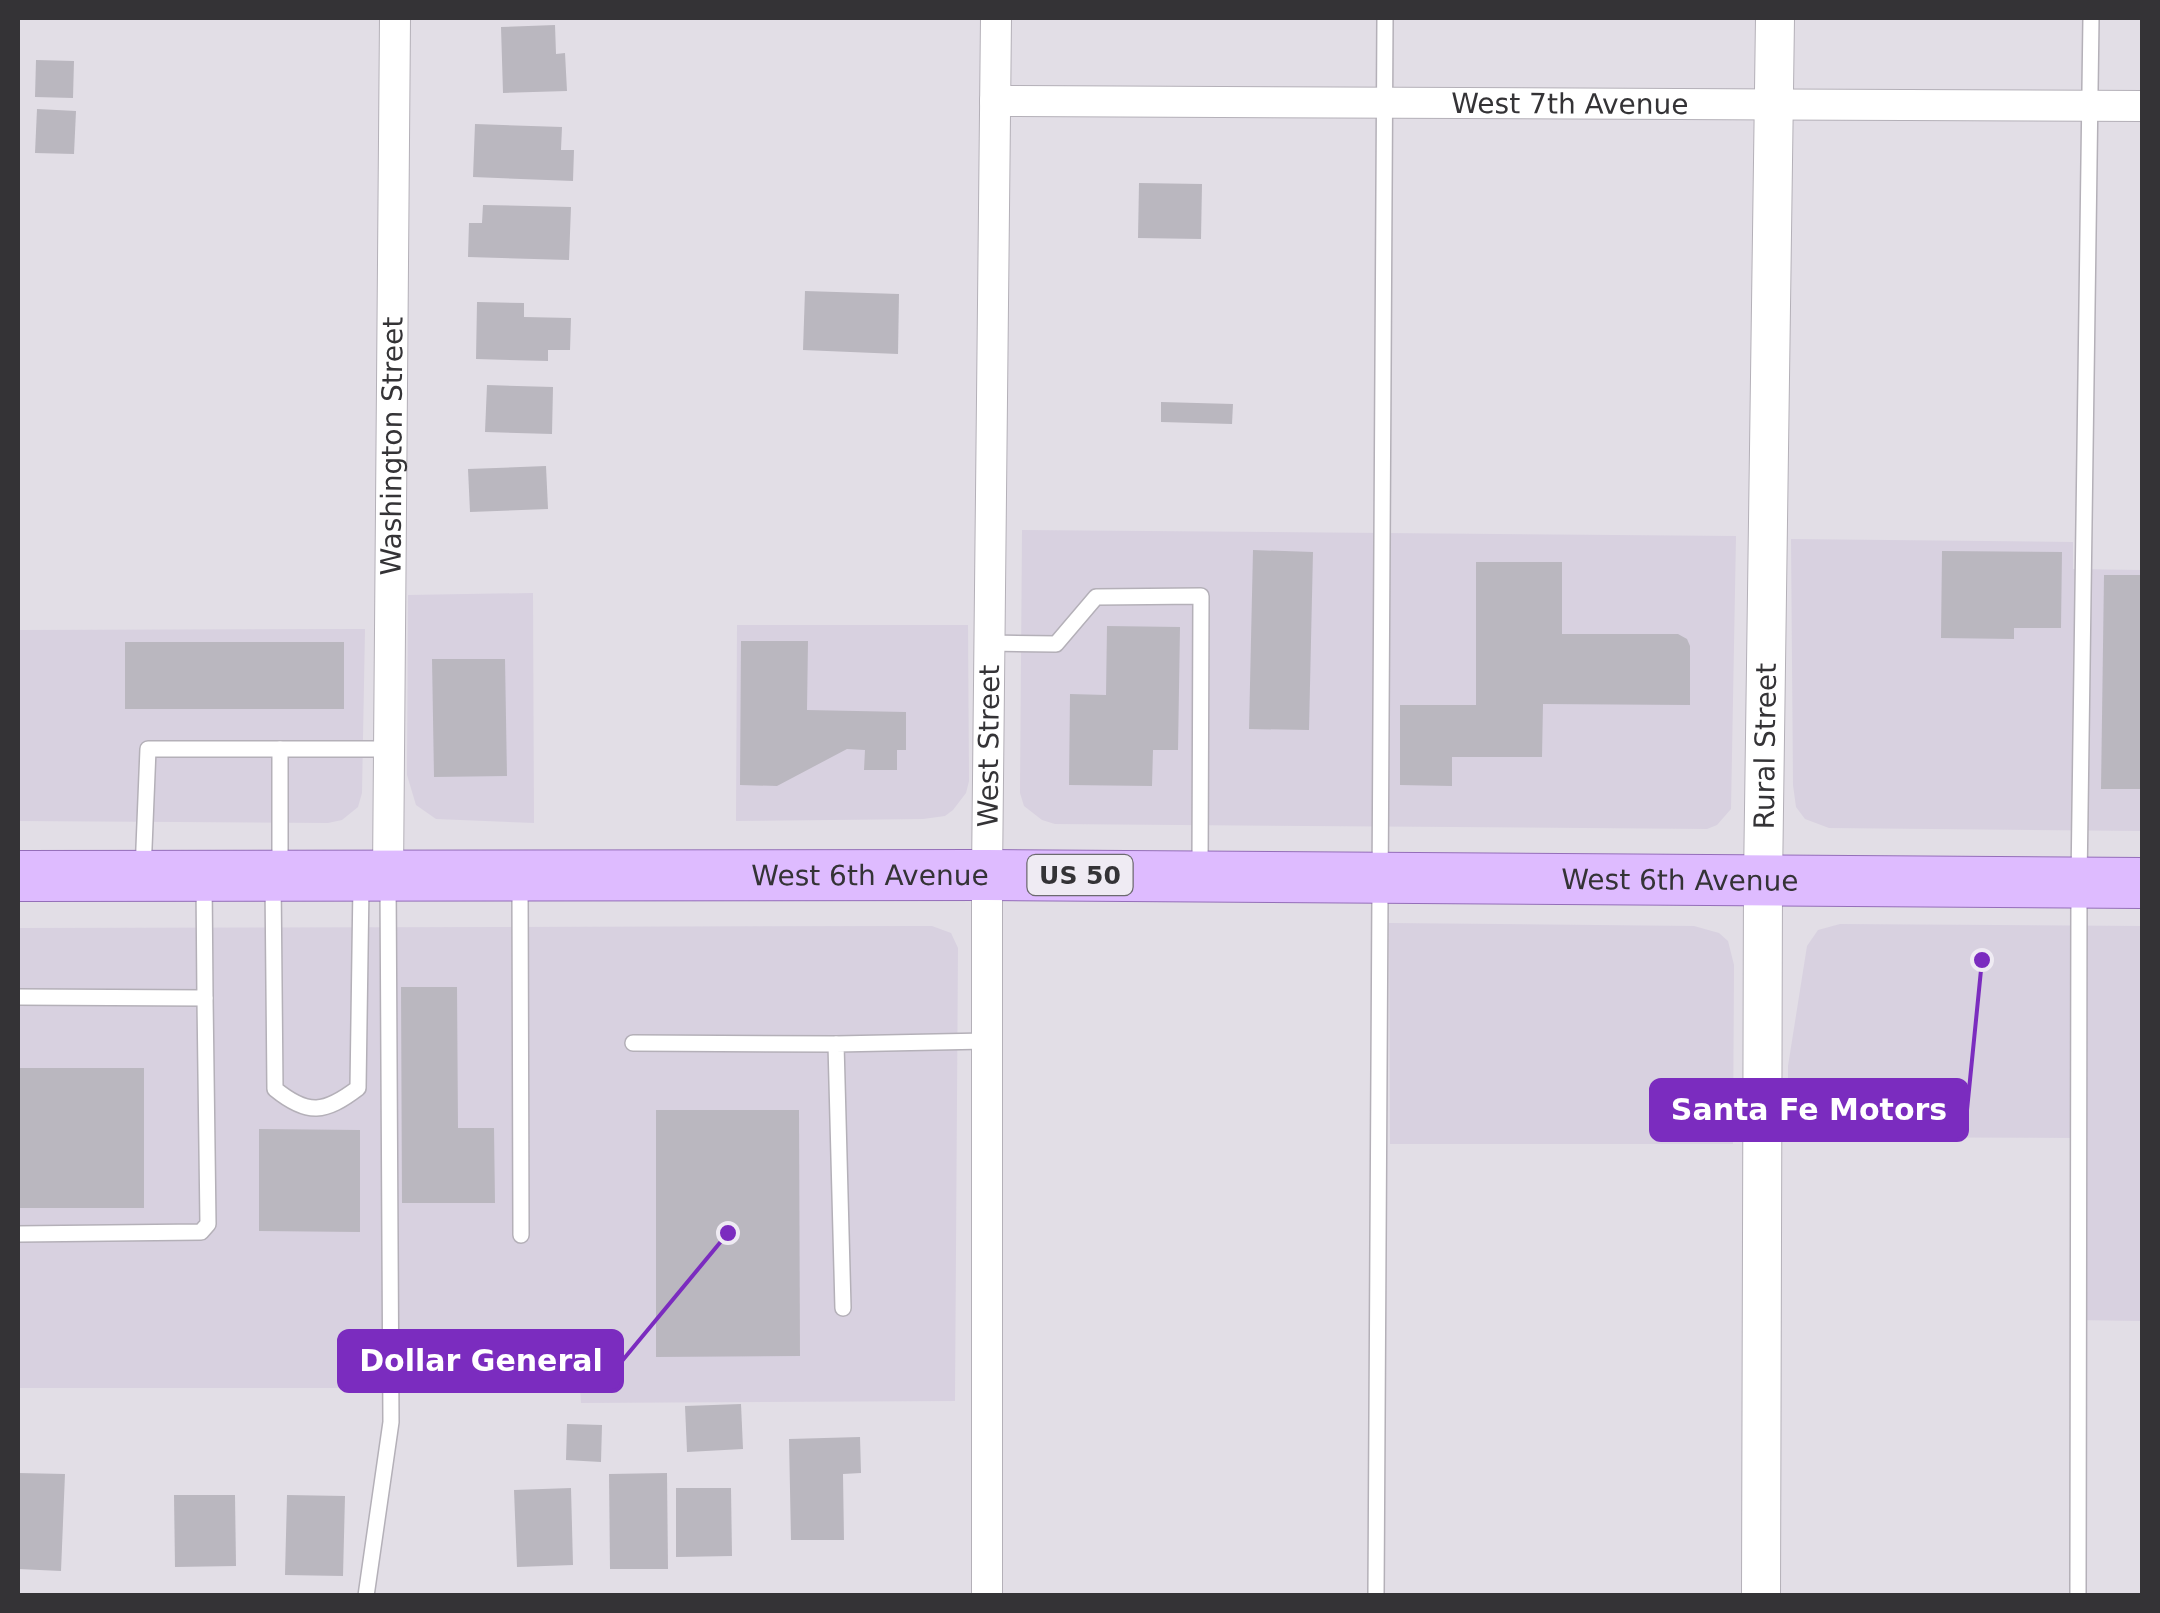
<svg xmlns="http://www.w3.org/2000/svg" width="2160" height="1613" font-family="'DejaVu Sans',sans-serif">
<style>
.built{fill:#d8d1e0}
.building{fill:#bab7bf}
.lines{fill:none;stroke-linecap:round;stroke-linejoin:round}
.service-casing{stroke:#b4b0b8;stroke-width:18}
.minor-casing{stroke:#b4b0b8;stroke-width:32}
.tertiary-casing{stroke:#b4b0b8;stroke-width:40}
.primary-casing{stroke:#946eb9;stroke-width:52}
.service{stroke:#fff;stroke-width:15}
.minor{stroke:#fff;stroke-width:30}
.tertiary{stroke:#fff;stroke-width:38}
.primary{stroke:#debbff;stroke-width:50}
.labels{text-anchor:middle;stroke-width:9;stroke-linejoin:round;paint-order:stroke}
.shield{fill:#efebf3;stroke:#6c6a6f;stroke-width:2.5}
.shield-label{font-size:25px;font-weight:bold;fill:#343336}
.street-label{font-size:28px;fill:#343336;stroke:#efebf3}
.leader{fill:none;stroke:#7b2cbf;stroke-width:4}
.callout-dot{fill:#7b2cbf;stroke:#efebf3;stroke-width:4}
.callout{fill:#7b2cbf;stroke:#7b2cbf;stroke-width:4}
.callout-label{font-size:30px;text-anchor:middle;font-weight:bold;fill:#fff}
</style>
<rect width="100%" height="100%" fill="#e2dee6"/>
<g class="built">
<polygon points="1022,530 1736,536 1731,809 1717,825 1707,829 1055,824 1042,820 1024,806 1020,793"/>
<polygon points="1791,539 2073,542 2073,569 2142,570 2142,831 1829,828 1805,819 1796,807 1793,785"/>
<polygon points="533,593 534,823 436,819 416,805 407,775 408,595"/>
<polygon points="737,625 968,625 969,781 966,793 953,810 945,816 923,819 736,821"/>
<polygon points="365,629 362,793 358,807 342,820 328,823 18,821 18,630"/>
<polygon points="1389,923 1694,926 1719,933 1728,941 1734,965 1733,1144 1390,1144"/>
<polygon points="1840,924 2142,926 2142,1321 2073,1320 2077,1138 1788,1137 1788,1066 1807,946 1818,930"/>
<polygon points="932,926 951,933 958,948 955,1401 581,1403 580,1388 18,1388 18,928"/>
</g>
<g class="building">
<polygon points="555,25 556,54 565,53 567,91 503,93 501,27"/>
<polygon points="36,60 74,61 73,98 35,97"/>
<polygon points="37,109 76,111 74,154 35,153"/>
<polygon points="475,124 562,127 561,150 574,150 573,181 473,177"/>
<polygon points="1139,183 1202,184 1201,239 1138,238"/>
<polygon points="483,205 571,207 569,260 468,257 469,223 482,223"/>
<polygon points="805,291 899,294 898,354 803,350"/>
<polygon points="477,302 524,303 524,317 571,318 570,350 548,350 548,361 476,359"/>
<polygon points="487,385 553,387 552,434 485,432"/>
<polygon points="1161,402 1233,404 1232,424 1161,422"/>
<polygon points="546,466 548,509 470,512 468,469"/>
<polygon points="1253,550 1313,552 1309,730 1249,729"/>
<polygon points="1942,551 2062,552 2061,628 2014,628 2014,639 1941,638"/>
<polygon points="1476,562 1562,562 1562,634 1678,634 1687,639 1690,646 1690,705 1543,704 1542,757 1452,757 1452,786 1400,785 1400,705 1476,705"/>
<polygon points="2104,575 2142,575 2142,789 2101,789"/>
<polygon points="1107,626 1180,627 1178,750 1153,750 1152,786 1069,785 1070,694 1106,695"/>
<polygon points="741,641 808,641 807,710 906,712 906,750 897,750 897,770 864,770 865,750 847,749 777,786 740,785"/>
<rect x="125" y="642" width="219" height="67"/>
<polygon points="432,659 505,659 507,776 434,777"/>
<polygon points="401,987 457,987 458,1128 494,1128 495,1203 402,1203"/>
<rect x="18" y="1068" width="126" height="140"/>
<polygon points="656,1110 799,1110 800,1356 656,1357"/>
<polygon points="259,1129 360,1130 360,1232 259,1231"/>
<polygon points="741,1404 743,1449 687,1452 685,1406"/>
<polygon points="567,1424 602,1425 601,1462 566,1460"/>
<polygon points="860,1437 861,1473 843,1474 844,1540 791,1540 789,1439"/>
<polygon points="18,1473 65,1474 61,1571 18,1569"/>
<polygon points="667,1473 668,1569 610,1569 609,1474"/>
<polygon points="571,1488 573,1565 517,1567 514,1490"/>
<polygon points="676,1488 731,1488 732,1556 676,1557"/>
<polygon points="174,1495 235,1495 236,1566 175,1567"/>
<polygon points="287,1495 345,1496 343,1576 285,1575"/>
</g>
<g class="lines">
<g class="service-casing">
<g id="service">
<polyline points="989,643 1056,644 1096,597 1201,596 1200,869"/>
<polyline points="280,749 280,870"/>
<polyline points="143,872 148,749 387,749"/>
<path d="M273 880 275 1089C308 1116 325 1113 358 1088L361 885"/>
<polyline points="520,884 521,1235"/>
<polyline points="18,997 205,998 204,880"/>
<polyline points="633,1043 836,1044"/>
<polyline points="18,1234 201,1232 208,1224 205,998"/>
<polyline points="843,1308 836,1044 986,1041"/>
<polyline points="366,1596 391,1422 388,880"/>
<polyline points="1376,1596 1385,18"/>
<polyline points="2078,1596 2079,883 2091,18"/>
</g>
</g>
<g class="minor-casing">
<g id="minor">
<path id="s1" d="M995 101 2142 106"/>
<path id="s2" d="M388 876 395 18"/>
<path id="s3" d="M987 1596V875L996 18"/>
</g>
</g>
<g class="tertiary-casing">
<g id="tertiary">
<path id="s4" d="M1761 1596 1763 881 1775 18"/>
</g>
</g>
<g class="primary-casing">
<g id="primary">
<path id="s5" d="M18 876 987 875 2142 883"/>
</g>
</g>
<use href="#service" class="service"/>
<use href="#minor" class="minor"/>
<use href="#tertiary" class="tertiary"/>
<use href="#primary" class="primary"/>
</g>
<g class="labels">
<rect class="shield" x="1027.5" y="855" width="105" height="40" rx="8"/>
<g class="shield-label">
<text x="1080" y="884">US 50</text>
</g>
<g class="street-label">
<text dy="10" stroke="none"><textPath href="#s1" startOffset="575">West 7th Avenue</textPath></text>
<text dy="10" stroke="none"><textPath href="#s2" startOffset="430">Washington Street</textPath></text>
<text dy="10" stroke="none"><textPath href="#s3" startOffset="850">West Street</textPath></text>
<text dy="10" stroke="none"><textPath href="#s4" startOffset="850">Rural Street</textPath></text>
<text dy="10" stroke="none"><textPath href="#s5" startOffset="852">West 6th Avenue</textPath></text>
<text dy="10" stroke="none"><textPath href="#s5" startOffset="1662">West 6th Avenue</textPath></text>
</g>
</g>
<path class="leader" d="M1982 960L1967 1110M728 1233L622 1361"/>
<g class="callout-dot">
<circle cx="1982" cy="960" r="10"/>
<circle cx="728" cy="1233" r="10"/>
</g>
<g class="callout">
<rect x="1651" y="1080" width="316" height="60" rx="10"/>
<rect x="339" y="1331" width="283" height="60" rx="10"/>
</g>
<g class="callout-label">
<text x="1809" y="1120">Santa Fe Motors</text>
<text x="481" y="1371">Dollar General</text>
</g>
<rect width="2160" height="1613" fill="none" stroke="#343336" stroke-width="40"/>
</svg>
